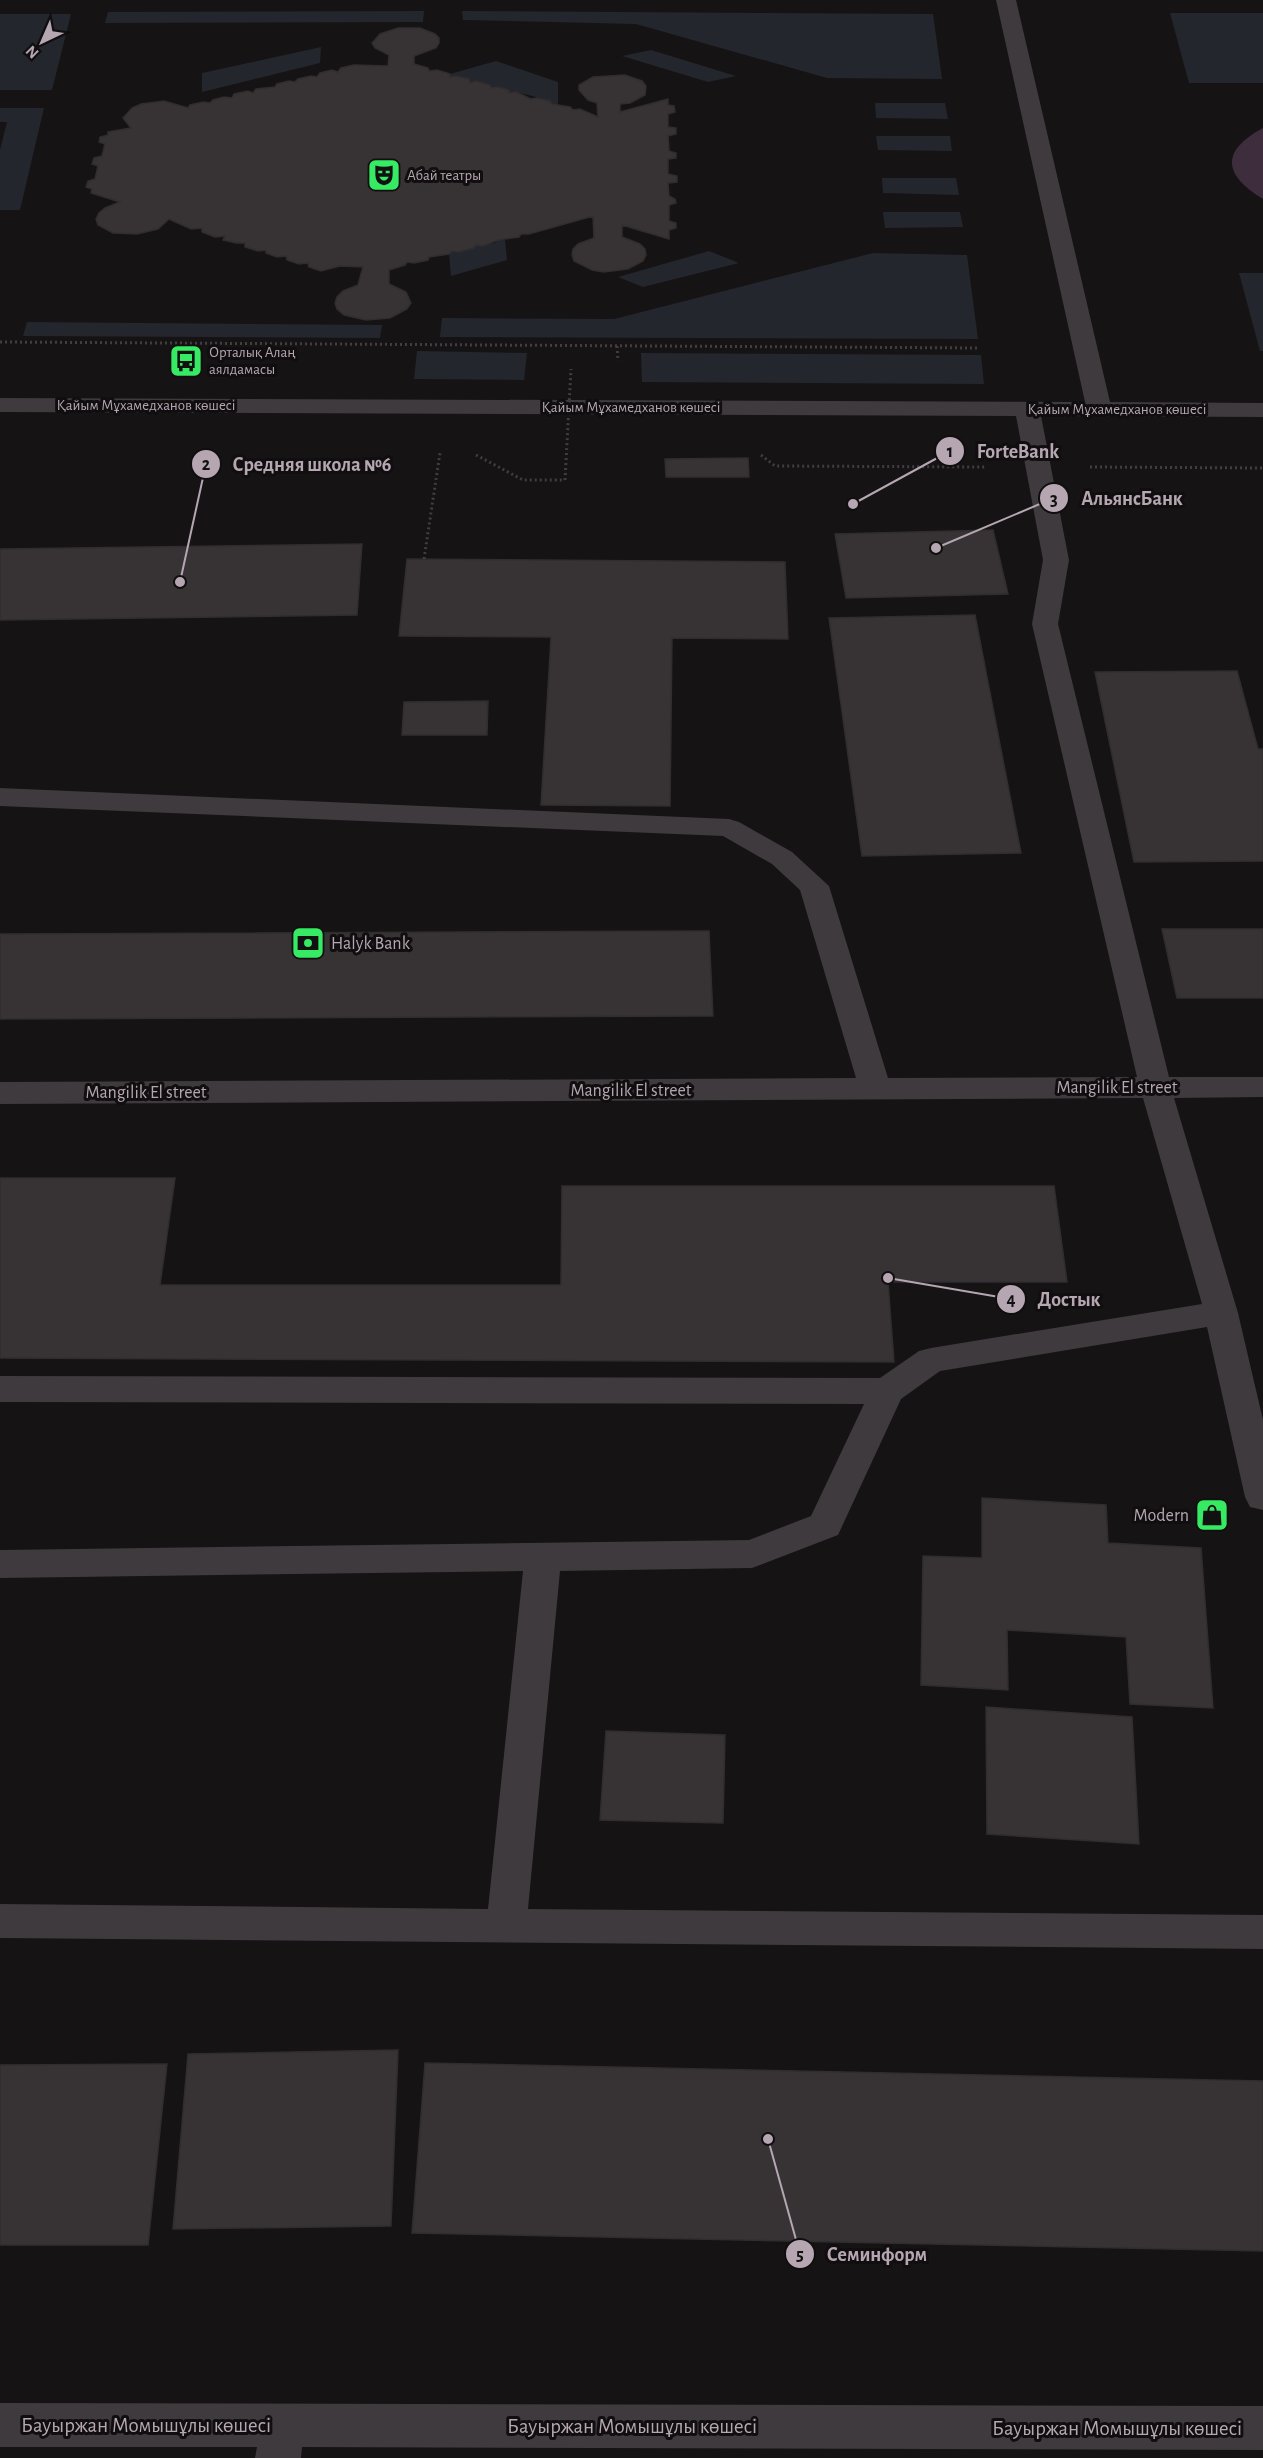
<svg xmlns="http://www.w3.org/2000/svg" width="1263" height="2458" font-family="'Alegreya Sans',sans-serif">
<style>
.green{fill:#24262d}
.water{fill:#3d2d3d}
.building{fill:#373335;stroke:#312d2f;stroke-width:1.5}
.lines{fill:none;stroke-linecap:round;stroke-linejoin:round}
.path{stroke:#433d41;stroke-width:3;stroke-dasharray:2 3;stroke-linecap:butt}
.minor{fill:#3f3a3d;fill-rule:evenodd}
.path-bridge{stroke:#433d41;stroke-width:3;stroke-dasharray:2 3;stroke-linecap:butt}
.labels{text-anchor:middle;stroke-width:6;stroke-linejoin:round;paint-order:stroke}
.far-poi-label{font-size:15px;fill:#b5a6b1;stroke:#100e0f;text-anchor:start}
.far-street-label{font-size:15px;fill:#b5a6b1;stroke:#100e0f}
.poi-label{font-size:18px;fill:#b5a6b1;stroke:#100e0f;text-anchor:start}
.street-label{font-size:18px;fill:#b5a6b1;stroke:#100e0f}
.near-street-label{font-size:21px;fill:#b5a6b1;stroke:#100e0f}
.leader{fill:none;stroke:#b5a6b1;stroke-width:2}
.callout-dot{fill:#b5a6b1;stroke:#100e0f;stroke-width:2}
.mark-label{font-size:18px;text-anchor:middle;font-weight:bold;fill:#111}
.callout-label{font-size:20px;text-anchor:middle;font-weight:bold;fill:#b5a6b1;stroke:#100e0f;stroke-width:6;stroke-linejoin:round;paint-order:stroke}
</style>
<rect width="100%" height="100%" fill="#151314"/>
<g class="green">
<polygon points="424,11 423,22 105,23 108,12"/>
<polygon points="462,11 933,14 942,79 827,78 636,24 463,20"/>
<polygon points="1170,13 1263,13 1263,83 1189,83"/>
<polygon points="0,14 71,14 52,90 0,90"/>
<polygon points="321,47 320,63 202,92 202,73"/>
<polygon points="651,50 736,76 708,82 622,56"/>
<path d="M496 61 558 82V104H552L550 101C538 98 521 91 509 93V90L498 87 491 88 489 85 476 81 470 83 469 79 456 76 450 77V74Z"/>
<polygon points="875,103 945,103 948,119 876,118"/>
<polygon points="0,108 44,108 20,210 0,210 0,150 7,122 0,122"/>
<polygon points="876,136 950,136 952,151 878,150"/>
<polygon points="882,178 956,178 959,195 883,193"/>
<polygon points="883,212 960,212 963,227 885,228"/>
<polygon points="498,240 505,240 507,260 451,276 449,254 452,251 459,252 474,248 476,245 495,243"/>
<polygon points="709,251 739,263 643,287 618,277"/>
<polygon points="873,253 967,255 978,339 440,337 442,318 614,319"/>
<polygon points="1239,273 1263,273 1263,351 1260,351"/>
<polygon points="27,322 382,325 380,338 23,336"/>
<polygon points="417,351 527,353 524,380 414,379"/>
<polygon points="641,353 981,355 984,384 642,382"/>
</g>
<path class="water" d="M1263 128V199C1223 175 1220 151 1263 128Z"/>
<g class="building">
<polygon points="398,28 420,28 435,34 439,38 439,43 436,48 414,56 414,64 428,68 429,71 437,70 450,74 450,77 456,76 469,79 470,83 476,81 490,85 491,88 498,87 509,90 509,93 516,92 531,99 537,98 550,101 552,104 570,107 573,110 580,109 598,117 597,103 588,100 579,90 579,85 593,77 625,75 642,81 646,86 645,95 630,103 620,104 620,112 668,99 668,105 674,106 675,112 668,114 668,127 676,128 676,134 668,136 669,151 676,153 676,158 668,159 668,174 677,176 677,182 668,183 669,196 675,199 676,203 669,205 669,221 676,223 676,228 669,230 669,239 622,225 622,237 640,244 645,249 646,255 643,261 628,269 604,272 592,270 574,261 572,255 573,249 578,244 594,238 593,216 529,234 521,234 519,237 498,240 483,246 476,245 474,248 458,252 452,251 449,254 429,257 428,260 414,263 407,262 405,265 389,270 389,284 406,292 411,303 407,309 390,318 366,320 344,315 337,309 335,303 337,297 343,291 358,285 363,267 340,266 321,271 309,267 308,263 299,264 287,260 286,256 277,257 266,253 266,250 258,251 245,247 245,243 236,243 223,240 225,236 215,237 202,232 202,228 191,229 169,219 158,229 137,234 113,233 98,225 96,219 99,213 105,208 120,202 91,193 92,189 86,187 88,181 95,179 98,166 92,164 94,158 102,156 105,144 99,142 100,137 108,135 108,132 131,128 123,118 132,108 141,104 164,101 188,108 190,105 203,102 210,103 213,100 224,97 232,98 234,94 248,91 253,93 256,89 275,87 277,84 289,81 295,82 298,79 311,76 317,77 320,73 332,70 338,72 341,68 354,65 388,66 389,55 375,48 372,43 380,34"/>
<polygon points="748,458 749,477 666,477 665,459"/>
<polygon points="993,530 1008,594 846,598 835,534"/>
<polygon points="362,544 357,615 0,620 0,549"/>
<polygon points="407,559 785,562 788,639 672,638 670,806 541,805 551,637 399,636"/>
<polygon points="975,615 1021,853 862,856 829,618"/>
<polygon points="1237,671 1258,749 1263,749 1263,861 1134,862 1095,672"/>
<polygon points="488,701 487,735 402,735 404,702"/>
<polygon points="1162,929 1263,929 1263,998 1177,998"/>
<polygon points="709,931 713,1016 0,1019 0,934"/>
<polygon points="0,1178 175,1178 160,1285 561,1285 562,1186 1054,1186 1067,1282 888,1282 894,1362 0,1358"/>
<polygon points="982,1498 1106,1505 1108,1543 1201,1548 1213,1708 1130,1704 1126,1637 1007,1630 1008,1690 921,1685 923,1556 982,1558"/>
<polygon points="986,1707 1132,1717 1139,1844 987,1834"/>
<polygon points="606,1731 725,1735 723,1823 600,1820"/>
<polygon points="398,2050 391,2226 173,2229 188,2054"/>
<polygon points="425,2063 1263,2081 1263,2251 412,2233"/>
<polygon points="167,2064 148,2245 0,2245 0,2065"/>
</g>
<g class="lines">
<g class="path">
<polyline points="0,342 979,348"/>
<polyline points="617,346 618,361"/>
<polyline points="476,455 523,480 565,480"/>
<polyline points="761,455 775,466 986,467"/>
<polyline points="1090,467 1263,468"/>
<polyline points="424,559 440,453"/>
</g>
<g class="minor">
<polygon points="996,0 1016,0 1110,402 1263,403 1263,417 1041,416 1069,560 1058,624 1169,1077 1263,1077 1263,1097 1174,1098 1238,1313 1263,1420 1263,1510 1250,1507 1245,1497 1207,1327 940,1371 901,1399 838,1535 752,1568 560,1571 528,1909 1263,1915 1263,1949 0,1938 0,1904 488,1909 523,1571 0,1578 0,1550 749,1540 811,1516 864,1404 0,1402 0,1376 880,1378 919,1351 931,1348 1202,1304 1143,1098 0,1104 0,1082 856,1078 800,890 772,864 723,836 0,806 0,788 729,819 739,822 792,852 829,886 888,1078 1137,1077 1032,624 1043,560 1016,416 0,412 0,398 1085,402"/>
<polygon points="0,2403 1263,2406 1263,2450 302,2447 301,2458 255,2458 257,2447 0,2447"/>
</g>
<polyline class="path-bridge" points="565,480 571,369"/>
</g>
<defs>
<g id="theatre-square" transform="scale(1.725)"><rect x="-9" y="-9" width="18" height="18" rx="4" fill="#36ea63" stroke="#100e0f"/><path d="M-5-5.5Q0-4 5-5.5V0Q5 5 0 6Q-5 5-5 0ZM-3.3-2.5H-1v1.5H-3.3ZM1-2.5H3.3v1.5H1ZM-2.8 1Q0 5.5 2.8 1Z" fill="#111"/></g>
<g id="bus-square" transform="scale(1.725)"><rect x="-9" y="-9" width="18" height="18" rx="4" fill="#36ea63" stroke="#100e0f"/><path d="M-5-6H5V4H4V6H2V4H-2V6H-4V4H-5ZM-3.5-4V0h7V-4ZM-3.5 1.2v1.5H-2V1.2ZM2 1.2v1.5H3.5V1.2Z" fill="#111"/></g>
<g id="bank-square" transform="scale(1.725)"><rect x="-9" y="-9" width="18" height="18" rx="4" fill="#36ea63" stroke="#100e0f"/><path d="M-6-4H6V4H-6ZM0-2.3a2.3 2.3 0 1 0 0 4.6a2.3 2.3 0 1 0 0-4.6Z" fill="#111"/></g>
<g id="shop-square" transform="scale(1.725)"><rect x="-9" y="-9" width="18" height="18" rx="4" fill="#36ea63" stroke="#100e0f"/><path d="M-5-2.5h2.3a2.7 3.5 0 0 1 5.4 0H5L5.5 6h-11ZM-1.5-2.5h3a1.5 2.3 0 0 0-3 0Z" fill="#111"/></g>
</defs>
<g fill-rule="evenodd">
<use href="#theatre-square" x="384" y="175"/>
<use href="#bus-square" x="186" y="361"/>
<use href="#bank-square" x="308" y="943"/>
<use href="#shop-square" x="1212" y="1515"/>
</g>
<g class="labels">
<g class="far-poi-label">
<text x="407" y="180">Абай театры</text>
<text x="209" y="357">Орталық Алаң<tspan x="209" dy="17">аялдамасы</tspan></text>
</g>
<g class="far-street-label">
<text x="146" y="410">Қайым Мұхамедханов көшесі</text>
<text x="631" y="412">Қайым Мұхамедханов көшесі</text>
<text x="1117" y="414">Қайым Мұхамедханов көшесі</text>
</g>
<g class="poi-label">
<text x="331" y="949">Halyk Bank</text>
<text x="1189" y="1521" text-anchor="end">Modern</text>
</g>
<g class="street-label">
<text x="1117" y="1093">Mangilik El street</text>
<text x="631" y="1096">Mangilik El street</text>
<text x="146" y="1098">Mangilik El street</text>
</g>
<g class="near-street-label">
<text x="146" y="2432">Бауыржан Момышұлы көшесі</text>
<text x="632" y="2433">Бауыржан Момышұлы көшесі</text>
<text x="1117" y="2435">Бауыржан Момышұлы көшесі</text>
</g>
</g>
<path class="leader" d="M853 504L950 451M180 582L206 464M936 548L1054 498M888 1278L1011 1299M768 2139L800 2254"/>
<g class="callout-dot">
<circle cx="853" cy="504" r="6"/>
<circle cx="180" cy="582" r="6"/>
<circle cx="936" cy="548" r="6"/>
<circle cx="888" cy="1278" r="6"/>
<circle cx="768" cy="2139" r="6"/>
<circle cx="950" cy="451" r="15"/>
<circle cx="206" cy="464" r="15"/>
<circle cx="1054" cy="498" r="15"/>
<circle cx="1011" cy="1299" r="15"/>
<circle cx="800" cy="2254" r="15"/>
</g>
<g class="mark-label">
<text x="950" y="457">1</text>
<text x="206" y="470">2</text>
<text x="1054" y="505">3</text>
<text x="1011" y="1305">4</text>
<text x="800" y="2260">5</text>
</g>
<g class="callout-label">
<text x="1018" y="458">ForteBank</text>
<text x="312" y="471">Средняя школа №6</text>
<text x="1132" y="505">АльянсБанк</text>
<text x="1069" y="1306">Достык</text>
<text x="877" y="2261">Семинформ</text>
</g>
<g transform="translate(42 42) rotate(224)" stroke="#100e0f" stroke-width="4.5" paint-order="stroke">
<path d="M0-4.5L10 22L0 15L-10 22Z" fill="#b5a6b1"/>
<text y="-9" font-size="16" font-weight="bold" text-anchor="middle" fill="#b5a6b1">N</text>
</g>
</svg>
